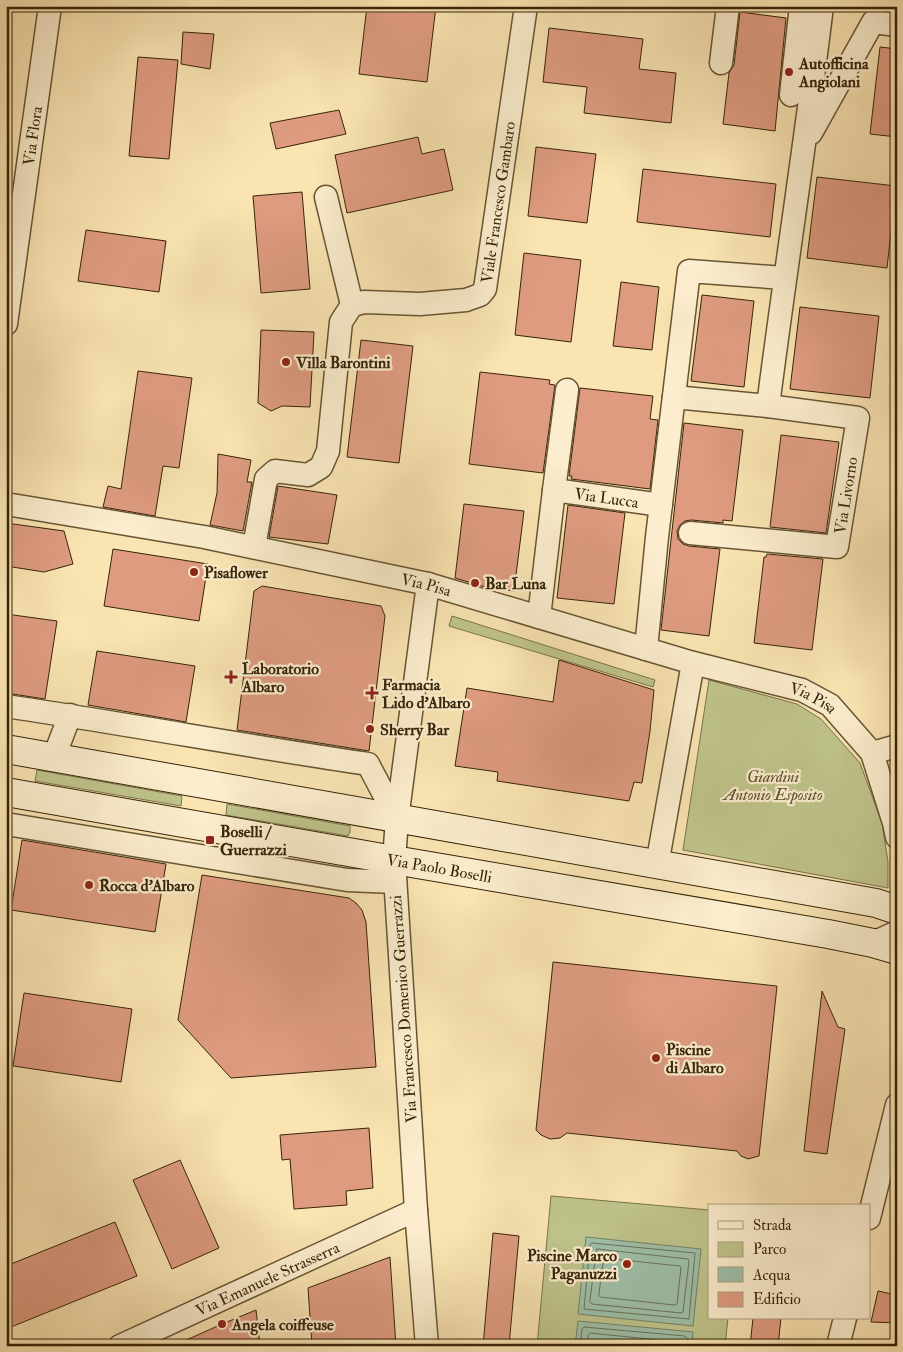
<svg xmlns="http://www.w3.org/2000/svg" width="903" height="1352" font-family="'IM FELL Double Pica',serif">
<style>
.green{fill:#bfc48b;stroke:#7b744a}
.water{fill:#9ebfa8;stroke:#758168}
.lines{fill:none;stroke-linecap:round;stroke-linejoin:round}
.shore{stroke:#6a7258;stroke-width:1}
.building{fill:#de9b80;stroke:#372509}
.street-casing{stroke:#685533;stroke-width:25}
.secondary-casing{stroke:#372509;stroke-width:30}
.street{stroke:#fbedcd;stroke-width:22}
.secondary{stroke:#fbedcd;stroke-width:28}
.poi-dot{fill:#8f2418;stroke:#fbedcd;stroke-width:2}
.labels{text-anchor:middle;stroke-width:4.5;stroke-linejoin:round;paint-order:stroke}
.poi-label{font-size:16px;font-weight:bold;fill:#372509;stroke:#fbedcd;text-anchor:start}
.street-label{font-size:16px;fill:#372509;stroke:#fbedcd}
.park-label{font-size:16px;font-style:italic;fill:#594d2a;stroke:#fbedcd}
</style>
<rect width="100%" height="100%" fill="#f9e4b2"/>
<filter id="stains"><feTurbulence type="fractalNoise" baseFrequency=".004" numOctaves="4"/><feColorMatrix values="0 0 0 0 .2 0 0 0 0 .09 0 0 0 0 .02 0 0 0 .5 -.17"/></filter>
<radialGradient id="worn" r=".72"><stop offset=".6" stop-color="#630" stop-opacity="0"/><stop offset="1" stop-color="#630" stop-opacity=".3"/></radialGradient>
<g class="green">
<polygon points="452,616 655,680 653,687 449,626"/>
<polygon points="709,680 797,704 821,719 860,763 882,823 888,862 888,888 683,850"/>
<polygon points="37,770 182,796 181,806 35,781"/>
<polygon points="227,804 350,826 350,832 348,836 226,815"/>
<polygon points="551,1196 709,1210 709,1318 728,1318 725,1346 537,1346"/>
</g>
<g class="water">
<polygon points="586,1237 701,1249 693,1326 578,1314"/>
<polygon points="578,1321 693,1332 692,1346 575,1346"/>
</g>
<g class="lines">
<g class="shore">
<polygon points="592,1243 695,1253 689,1319 584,1309 590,1245"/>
<polygon points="597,1249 688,1259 689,1261 683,1312 681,1313 592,1304 590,1302"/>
<polygon points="604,1258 680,1266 681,1268 677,1304 674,1305 600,1297 599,1295"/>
<polyline points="580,1346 582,1329 584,1327 685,1336 687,1338 687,1346"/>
<polyline points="587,1346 588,1335 590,1333 678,1342 681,1346"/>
</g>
</g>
<g class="building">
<polygon points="367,6 436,6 427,82 359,74"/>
<polygon points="740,12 786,18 775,131 723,124 729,73 734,65"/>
<polygon points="549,28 643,39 639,69 676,73 671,123 584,113 587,87 543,82"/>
<polygon points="183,32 214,34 210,69 181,64"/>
<polygon points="880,47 897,49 897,137 870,134"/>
<polygon points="138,57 178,60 169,159 129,156"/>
<polygon points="339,110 346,134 276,149 270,123"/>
<polygon points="418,137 422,154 444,149 453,190 347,213 335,155"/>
<polygon points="536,147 596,154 587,223 528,216"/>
<polygon points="643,169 776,184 770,237 637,222"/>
<polygon points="817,177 896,186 887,268 807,258"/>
<polygon points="302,192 310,289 261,293 253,196"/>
<polygon points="86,230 166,241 159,292 78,281"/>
<polygon points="524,253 581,260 571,342 515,335"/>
<polygon points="621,282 659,287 652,350 613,346"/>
<polygon points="702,295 754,301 744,387 691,381"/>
<polygon points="800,307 879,316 870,398 790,389"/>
<polygon points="261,330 314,332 310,407 282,406 271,411 258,403"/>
<polygon points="361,340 413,346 399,463 347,457"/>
<polygon points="138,371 192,378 179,468 163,466 155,516 103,507 108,486 121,489"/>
<polygon points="480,372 550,380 549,384 555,385 543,473 469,464"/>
<polygon points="580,388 653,396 650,419 658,420 650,489 571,479 572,476 569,476"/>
<polygon points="684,423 743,430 732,521 723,520 723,523 691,520 685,521 680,525 677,531 678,539 683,544 689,546 720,549 709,636 661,630"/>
<polygon points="781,435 839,442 826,533 770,527"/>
<polygon points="218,454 251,460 247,482 252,482 243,531 210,525 217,493"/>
<polygon points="278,486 337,495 328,544 269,537"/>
<polygon points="464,504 524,511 514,591 485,587 455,578"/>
<polygon points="568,505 625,513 614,604 557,598"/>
<polygon points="6,523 64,531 73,564 44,572 6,566"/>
<polygon points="113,549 208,564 199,621 104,606"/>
<polygon points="767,554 823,559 812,650 754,643 764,557 766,557"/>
<polygon points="262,586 381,606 385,616 369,751 237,730 254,591"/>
<polygon points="6,614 57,621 45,699 6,693"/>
<polygon points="97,651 195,666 186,722 88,705"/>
<polygon points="559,660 654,690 650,731 642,783 634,782 629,801 497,781 498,772 455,766 467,688 553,702"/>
<polygon points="22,840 166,864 155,932 11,910"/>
<polygon points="202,875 349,898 356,903 362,910 366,922 376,1067 231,1078 178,1020"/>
<polygon points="553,962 777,986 759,1156 748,1159 741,1156 737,1151 567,1133 560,1138 550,1139 541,1135 536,1130"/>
<polygon points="822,991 838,1027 845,1029 827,1154 804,1151"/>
<polygon points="24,993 132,1009 121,1082 13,1066"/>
<polygon points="369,1128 373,1188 346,1191 347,1205 294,1209 290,1159 282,1160 280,1135"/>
<polygon points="180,1160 219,1248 172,1269 133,1180"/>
<polygon points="115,1222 137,1276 6,1329 6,1266"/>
<polygon points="493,1233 519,1236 509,1346 483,1346"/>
<polygon points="390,1257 396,1346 312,1346 308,1288"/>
<polygon points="878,1291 897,1295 897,1323 871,1322"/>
<polygon points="256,1310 260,1346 173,1346 222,1324"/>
<polygon points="753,1318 781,1318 778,1346 750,1346"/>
</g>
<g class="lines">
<g class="street-casing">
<g id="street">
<polyline points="721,63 728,6"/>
<polyline points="791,95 801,6"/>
<polyline points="811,133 873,22 897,25"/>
<polyline points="326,197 352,305"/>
<path id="s1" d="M6 324 50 6"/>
<path d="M674 397 768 406C785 273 806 140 822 6"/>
<polyline points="554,490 567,390"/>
<path id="s2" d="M6 504 204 537 428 584 693 663 802 690 830 705 872 753 894 823 897 837"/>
<path id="s3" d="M690 533 837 547 858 418 768 406"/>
<path id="s4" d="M254 547 266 479 275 471 308 475 321 467 328 451 341 322 352 305 364 302 420 304 466 300 480 295 485 289 526 6"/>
<path id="s5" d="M539 617 554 490 661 505"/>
<polyline points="646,649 657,537 689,271 784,278"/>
<path d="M6 706C127 724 247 746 368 764L397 819"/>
<polyline points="872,753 897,746"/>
<polyline points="54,757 70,715"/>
<polyline points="6,824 347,880 395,882"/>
<polyline points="657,865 693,663"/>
<polyline points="873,943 897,932"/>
<polyline points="869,1218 897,1105"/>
<path id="s6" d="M120 1346 416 1210"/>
<polyline points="427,1346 416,1210 394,860 397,819 428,584"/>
<polyline points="838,1346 845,1318"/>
</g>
</g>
<g class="secondary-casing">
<g id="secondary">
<polyline points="6,749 876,903 897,910"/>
<path id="s7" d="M6 792 394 860 828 934 873 943 897 950"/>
</g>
</g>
<use href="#street" class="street"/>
<use href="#secondary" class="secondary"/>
</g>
<g class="poi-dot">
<circle cx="789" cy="72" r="5"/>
<circle cx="286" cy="362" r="5"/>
<circle cx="194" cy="572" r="5"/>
<circle cx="475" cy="583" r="5"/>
<path d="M228.5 669.5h5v5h5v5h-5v5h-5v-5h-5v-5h5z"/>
<path d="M369.5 685.5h5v5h5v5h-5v5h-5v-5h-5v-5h5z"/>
<circle cx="370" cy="729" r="5"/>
<rect x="205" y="835" width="10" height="10" rx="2.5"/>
<circle cx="89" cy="885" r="5"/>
<circle cx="656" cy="1058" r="5"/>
<circle cx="627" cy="1264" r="5"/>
<circle cx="222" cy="1324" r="5"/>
</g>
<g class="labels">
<g class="poi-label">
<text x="799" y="69">Autofficina<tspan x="799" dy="18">Angiolani</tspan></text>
<text x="296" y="368">Villa Barontini</text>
<text x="204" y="578">Pisaflower</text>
<text x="485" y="589">Bar Luna</text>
<text x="242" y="674">Laboratorio<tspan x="242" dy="18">Albaro</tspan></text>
<text x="382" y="690">Farmacia<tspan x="382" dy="18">Lido d'Albaro</tspan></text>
<text x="380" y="735">Sherry Bar</text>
<text x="220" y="837">Boselli /<tspan x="220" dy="18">Guerrazzi</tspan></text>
<text x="99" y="891">Rocca d'Albaro</text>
<text x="666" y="1055">Piscine<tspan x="666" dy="18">di Albaro</tspan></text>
<text x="617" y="1261" text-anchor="end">Piscine Marco<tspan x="617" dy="18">Paganuzzi</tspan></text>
<text x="232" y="1330">Angela coiffeuse</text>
</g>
<g class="street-label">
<text dy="6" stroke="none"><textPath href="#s1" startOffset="190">Via Flora</textPath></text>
<text dy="6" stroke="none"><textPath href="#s4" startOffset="522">Viale Francesco Gambaro</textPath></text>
<text dy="6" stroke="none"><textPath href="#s3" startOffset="200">Via Livorno</textPath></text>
<text dy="6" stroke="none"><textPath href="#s5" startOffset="181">Via Lucca</textPath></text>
<text dy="6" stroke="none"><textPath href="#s2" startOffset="428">Via Pisa</textPath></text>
<text dy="6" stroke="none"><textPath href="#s2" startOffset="832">Via Pisa</textPath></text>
<text dy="6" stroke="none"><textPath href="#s7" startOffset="440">Via Paolo Boselli</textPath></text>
<text transform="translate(403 1009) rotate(-94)" y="6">Via Francesco Domenico Guerrazzi</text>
<text dy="6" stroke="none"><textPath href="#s6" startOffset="162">Via Emanuele Strasserra</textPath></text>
</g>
<g class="park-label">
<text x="773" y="782">Giardini<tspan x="773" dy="18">Antonio Esposito</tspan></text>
</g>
</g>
<rect width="903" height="1352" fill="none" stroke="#f9e4b2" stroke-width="25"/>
<rect x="8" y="8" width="888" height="1337" fill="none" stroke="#372509" stroke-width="2.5"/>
<rect x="12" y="12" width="878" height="1327" fill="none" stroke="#372509"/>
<rect x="708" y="1204" width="162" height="115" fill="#fbedcd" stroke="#ad9d7f"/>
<rect x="718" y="1221" width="25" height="8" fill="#fbedcd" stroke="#ad9d7f"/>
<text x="753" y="1230" font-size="15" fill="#372509">Strada</text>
<rect x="718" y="1242" width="25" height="15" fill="#bfc48b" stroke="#ad9d7f"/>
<text x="753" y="1254" font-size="15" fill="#372509">Parco</text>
<rect x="718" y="1267" width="25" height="15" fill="#9ebfa8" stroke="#ad9d7f"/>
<text x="753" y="1280" font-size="15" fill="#372509">Acqua</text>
<rect x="718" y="1292" width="25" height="15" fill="#de9b80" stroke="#ad9d7f"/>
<text x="753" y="1304" font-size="15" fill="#372509">Edificio</text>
<rect width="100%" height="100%" filter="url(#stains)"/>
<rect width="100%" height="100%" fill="url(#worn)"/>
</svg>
